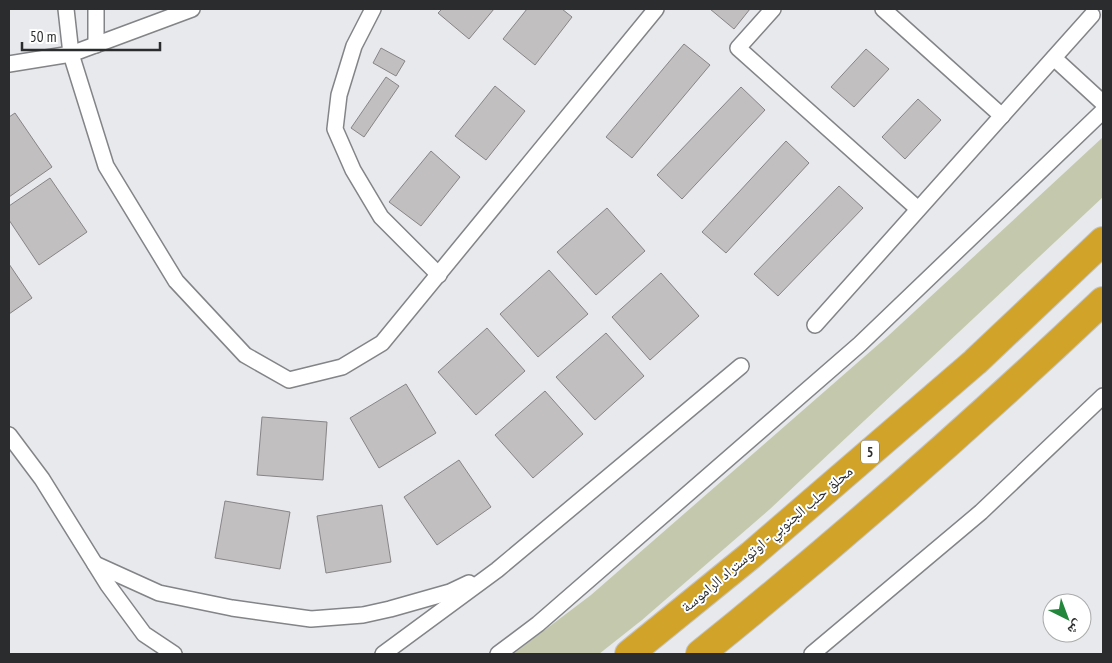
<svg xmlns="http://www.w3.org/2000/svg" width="1112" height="663" font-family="'PT Sans Narrow','Noto Naskh Arabic',sans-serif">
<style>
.green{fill:#c4c9ad}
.building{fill:#c2bfc1;stroke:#878486}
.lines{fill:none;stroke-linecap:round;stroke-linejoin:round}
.street-casing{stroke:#838487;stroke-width:18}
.highway-casing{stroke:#c4c4c4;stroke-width:30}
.street{stroke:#fff;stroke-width:15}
.highway{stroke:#d1a328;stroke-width:28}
.labels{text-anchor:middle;stroke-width:4;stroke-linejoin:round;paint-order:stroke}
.shield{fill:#fff;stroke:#6b6b6c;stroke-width:1}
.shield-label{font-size:14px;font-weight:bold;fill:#2b2c2d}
.street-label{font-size:15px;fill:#2b2c2d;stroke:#fff}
</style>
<rect width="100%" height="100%" fill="#e8e9ec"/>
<polygon class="green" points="1103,137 1103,197 770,509 642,620 599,654 513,654 591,595 888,336"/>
<g class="building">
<polygon points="442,9 494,9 469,39 438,13"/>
<polygon points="527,9 562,9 572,17 535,65 503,39"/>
<polygon points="710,9 750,9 734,29"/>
<polygon points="684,44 710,65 632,158 606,137"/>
<polygon points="381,48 405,61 396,76 373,63"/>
<polygon points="866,49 889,69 854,107 831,87"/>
<polygon points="386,77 399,86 364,137 351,128"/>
<polygon points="495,86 525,111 486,160 455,136"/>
<polygon points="741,87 765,110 682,199 657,175"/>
<polygon points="918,99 941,120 905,159 882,137"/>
<polygon points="15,113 52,167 9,197 9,117"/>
<polygon points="786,141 809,163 726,253 702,232"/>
<polygon points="431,151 460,177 421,226 389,202"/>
<polygon points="50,178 87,232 39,265 9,220 9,206"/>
<polygon points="839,186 863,208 778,296 754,274"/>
<polygon points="607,208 645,251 596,295 557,252"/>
<polygon points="9,264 32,298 9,314"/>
<polygon points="549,270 588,314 538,357 500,314"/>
<polygon points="661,273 699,316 650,360 612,317"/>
<polygon points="487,328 525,371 476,415 438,372"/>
<polygon points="606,333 644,376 595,420 556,377"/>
<polygon points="406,384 436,433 379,468 350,418"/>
<polygon points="545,391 583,434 533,478 495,435"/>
<polygon points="262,417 327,422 323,480 257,475"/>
<polygon points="459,460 491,507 437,545 404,497"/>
<polygon points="225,501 290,512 280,569 215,558"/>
<polygon points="382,505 391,562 326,573 317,516"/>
</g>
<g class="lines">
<g class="street-casing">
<g id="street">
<polyline points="66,9 71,54 106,166 176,281 245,355 289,380 342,367 382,343 656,9"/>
<polyline points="96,9 96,45"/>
<polyline points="373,9 354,46 339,95 335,129 353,170 381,217 439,275"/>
<polyline points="773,9 738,48 918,209"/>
<polyline points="883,9 1002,116"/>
<polyline points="1054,58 1103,103"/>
<polyline points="9,64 71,54 192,9"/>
<polyline points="815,325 1092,15"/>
<polyline points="9,435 42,479 108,585 144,634 174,654"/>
<polyline points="95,564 159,593 232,608 311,619 363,615 390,609 450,592 469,583"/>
<polyline points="383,654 497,570 741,366"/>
<polyline points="498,654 538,624 860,344 1103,111"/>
<polyline points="812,654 981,512 1103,396"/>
</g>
</g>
<g class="highway-casing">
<g id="highway">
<polyline points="629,654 751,555 975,362 1103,241"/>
<path d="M700 654C839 542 973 424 1103 301"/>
</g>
</g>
<use href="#street" class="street"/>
<use href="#highway" class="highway"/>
</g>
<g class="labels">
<rect class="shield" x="861" y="440.5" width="18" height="23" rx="4"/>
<g class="shield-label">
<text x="870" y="457">5</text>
</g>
<g class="street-label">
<text transform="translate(767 539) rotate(-40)" y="5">محلق حلب الجنوبي - اوتوستراد الراموسة</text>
</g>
</g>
<rect width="1112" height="663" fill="none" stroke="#2b2c2d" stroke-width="20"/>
<g transform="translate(1067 618) rotate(138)"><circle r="24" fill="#ffffff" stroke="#aaabab"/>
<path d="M0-4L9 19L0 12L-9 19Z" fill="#22863b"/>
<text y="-8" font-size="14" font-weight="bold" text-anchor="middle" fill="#2b2c2d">ش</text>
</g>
<path d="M22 42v8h138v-8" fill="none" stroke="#2b2c2d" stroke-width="2.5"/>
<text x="30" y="42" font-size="15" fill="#2b2c2d" stroke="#ffffff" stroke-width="4" paint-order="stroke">50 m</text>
</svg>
